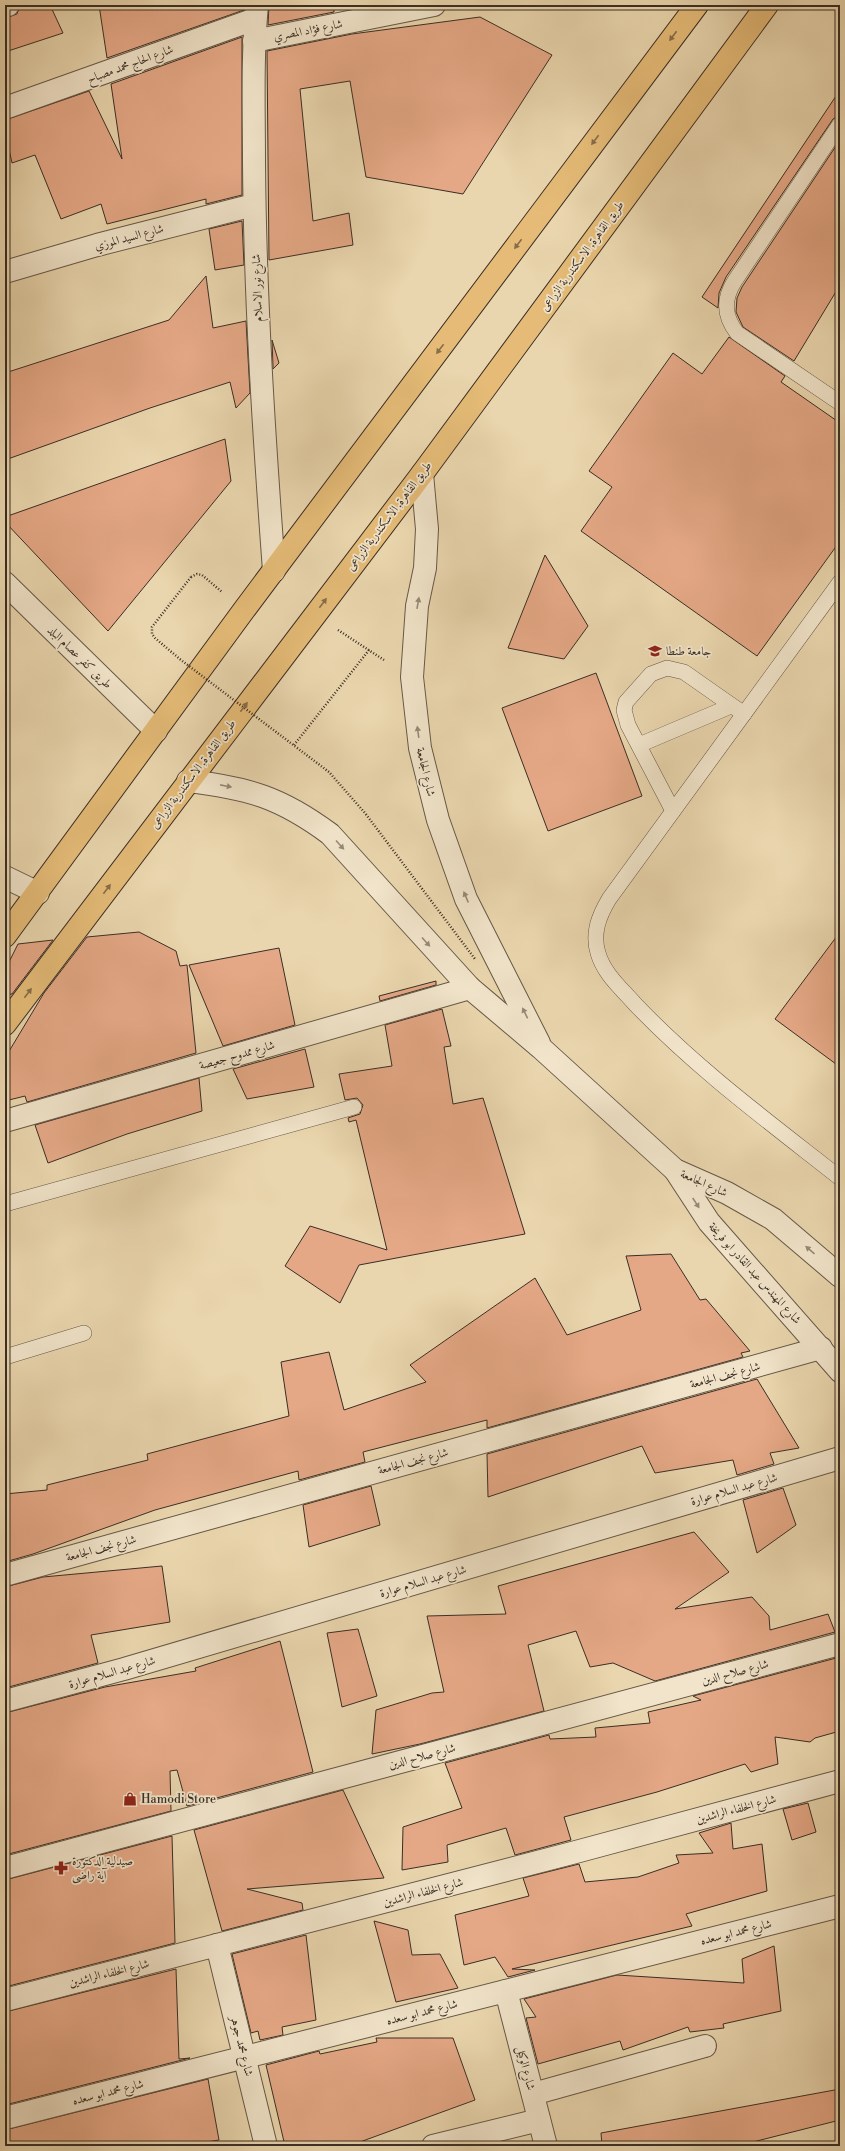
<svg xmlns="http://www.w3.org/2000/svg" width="845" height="2151" font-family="'Libre Bodoni',Amiri,serif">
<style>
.building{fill:#e5a886;stroke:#3a2e25}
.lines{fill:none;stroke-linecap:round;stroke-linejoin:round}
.service-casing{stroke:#665847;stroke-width:16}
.minor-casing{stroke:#665847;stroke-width:24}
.tertiary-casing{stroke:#665847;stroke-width:24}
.trunk-casing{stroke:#3a2e25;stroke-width:24}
.path{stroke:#3a2e25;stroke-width:2.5;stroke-dasharray:1 2;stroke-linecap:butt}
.service{stroke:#f1e4ca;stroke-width:15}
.minor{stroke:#f1e4ca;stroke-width:22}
.tertiary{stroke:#f1e4ca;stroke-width:22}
.trunk{stroke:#e5bb77;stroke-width:22}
.path-bridge{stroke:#3a2e25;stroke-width:2.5;stroke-dasharray:1 2;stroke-linecap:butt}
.oneway{fill:#876d4a}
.oneway2{fill:#968978}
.labels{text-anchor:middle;stroke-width:3.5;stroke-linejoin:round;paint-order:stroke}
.street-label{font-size:12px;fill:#3a2e25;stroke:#f1e4ca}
.poi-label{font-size:12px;fill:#3a2e25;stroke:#f1e4ca;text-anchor:start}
</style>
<rect width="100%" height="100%" fill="#ead6ae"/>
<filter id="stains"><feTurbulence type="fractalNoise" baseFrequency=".005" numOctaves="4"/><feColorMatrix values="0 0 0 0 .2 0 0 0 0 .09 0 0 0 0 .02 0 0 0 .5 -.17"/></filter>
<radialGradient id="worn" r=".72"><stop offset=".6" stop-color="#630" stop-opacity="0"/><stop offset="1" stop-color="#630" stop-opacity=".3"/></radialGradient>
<g class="building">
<polygon points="20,5 50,5 63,33 5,52 5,18 17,14"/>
<polygon points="99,5 244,5 244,10 107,58"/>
<polygon points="269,5 334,5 334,12 268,25"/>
<polygon points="480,17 552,55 463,194 366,177 350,81 300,89 313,221 349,213 353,245 269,260 267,51 352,34"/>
<polygon points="242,37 242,195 206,204 206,199 107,224 101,204 61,219 35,155 12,163 5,131 5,120 89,91 122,159 111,84"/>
<polygon points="840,90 840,115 833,119 726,277 719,293 718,308 702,297"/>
<polygon points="840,140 840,285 794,361 743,327 736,312 737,298 742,287"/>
<polygon points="242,221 244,265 215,270 209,229"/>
<polygon points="206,276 213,328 246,321 250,393 236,408 230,382 150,408 5,460 5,373 169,320"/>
<polygon points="729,337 785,376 781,382 840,423 840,541 757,656 581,531 612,487 589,471 673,353 702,374"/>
<polygon points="272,340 279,363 273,369 273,366"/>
<polygon points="225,439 231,481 108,631 5,522 5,517"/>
<polygon points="545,555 588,626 564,659 508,648"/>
<polygon points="596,673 642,796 548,831 502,708"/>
<polygon points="139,932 176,951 180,966 187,965 196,1053 27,1102 25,1096 5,1101 5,1058 44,993 87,937"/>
<polygon points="840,932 840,1067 775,1019"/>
<polygon points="53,940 12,994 5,995 5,970 18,944"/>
<polygon points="279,948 295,1025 223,1046 189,965"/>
<polygon points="436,981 436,985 380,1001 379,996"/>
<polygon points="442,1009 451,1046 444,1047 453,1104 483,1098 525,1234 359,1265 340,1303 285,1266 310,1226 387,1250 356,1120 349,1122 348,1118 360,1114 363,1105 357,1098 345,1100 339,1074 392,1066 385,1025"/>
<polygon points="305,1049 314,1087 247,1099 233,1069"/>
<polygon points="199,1078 202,1111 127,1134 48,1163 35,1125"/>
<polygon points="671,1254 700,1300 706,1299 750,1351 741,1353 743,1357 487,1428 487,1420 363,1452 365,1462 299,1480 298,1471 155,1510 33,1554 5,1562 5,1494 47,1490 47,1485 148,1460 147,1454 289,1416 281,1362 329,1352 344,1410 426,1382 410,1365 535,1278 567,1335 641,1310 626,1256"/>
<polygon points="757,1379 799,1448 770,1453 774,1464 737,1475 733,1460 655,1473 642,1446 488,1497 487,1454"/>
<polygon points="371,1486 380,1525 309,1547 303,1505"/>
<polygon points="783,1488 796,1525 757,1553 743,1500"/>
<polygon points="694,1532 729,1572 675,1609 752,1597 769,1616 770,1630 828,1614 835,1632 655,1681 613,1663 590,1667 576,1631 528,1645 544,1711 420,1744 372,1754 376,1710 432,1693 444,1692 427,1616 506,1614 498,1586"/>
<polygon points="162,1566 170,1622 91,1635 98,1663 5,1688 5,1587 43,1577"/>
<polygon points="358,1629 377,1696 342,1707 327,1633"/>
<polygon points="280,1641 313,1772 187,1806 177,1770 170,1771 171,1811 5,1855 5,1713 105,1687 196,1671 195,1668"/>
<polygon points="840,1657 840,1731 815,1738 810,1742 775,1737 778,1764 751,1772 745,1764 657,1792 564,1817 571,1840 515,1855 506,1828 447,1845 448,1862 402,1870 403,1827 462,1808 445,1763 549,1735 550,1739 596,1737 595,1728 650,1723 648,1712 701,1700 693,1696"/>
<polygon points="343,1790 384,1878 247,1889 302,1903 303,1910 222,1931 194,1830"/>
<polygon points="808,1803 816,1832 792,1840 783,1809"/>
<polygon points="731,1823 733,1849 762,1844 767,1891 686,1914 692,1926 512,1969 535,1970 508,1977 495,1957 464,1965 455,1915 529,1896 523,1878 579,1864 585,1882 638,1877 679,1863 676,1855 713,1853 699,1833"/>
<polygon points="172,1836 175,1943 5,1987 5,1880"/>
<polygon points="374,1921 408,1930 412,1955 440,1954 458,1988 396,2002"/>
<polygon points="306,1935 316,2020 282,2027 283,2035 260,2040 258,2031 251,2033 232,1954"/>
<polygon points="774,1946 781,2011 723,2024 724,2028 690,2032 688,2027 623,2050 620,2041 538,2064 526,2018 536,2017 524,1999 617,1975 744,1983 742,1959"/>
<polygon points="176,1969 179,2059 190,2058 5,2105 5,2012"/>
<polygon points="376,2038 453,2038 475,2100 349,2146 285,2146 266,2065 319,2051 320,2054 377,2042"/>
<polygon points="208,2079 219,2140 182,2146 5,2146 5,2130"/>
<polygon points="840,2089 840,2120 737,2146 602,2146 601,2133"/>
</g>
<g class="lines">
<g class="service-casing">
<g id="service">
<path d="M840 124 734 282C723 300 724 316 737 333L840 403"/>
<path d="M840 582 609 899C599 916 592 933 598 953 604 974 621 988 635 1004 697 1069 769 1122 840 1178"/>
<polyline points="639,745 731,706"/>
<polyline points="673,811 628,725 624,710 626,702 651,674 667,668 684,672 744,714"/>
<polyline points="5,1204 354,1107"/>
<polyline points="5,1357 84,1333"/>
</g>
</g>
<g class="minor-casing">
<g id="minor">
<path d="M257 5C252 57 254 110 254 162 255 299 264 435 274 571"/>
<polyline points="5,6 8,5"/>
<polyline points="254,41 434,5"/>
<polyline points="5,108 255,19"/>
<polyline points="5,272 97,245 254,205"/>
<polyline points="422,474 427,529 425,568 417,606 412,677 420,748 438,820 466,899 539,1043"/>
<path d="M188 781C248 788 280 797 330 834L470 988 541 1048 675 1170 727 1193 773 1219 840 1276"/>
<polyline points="5,877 38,893"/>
<polyline points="5,1121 470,988"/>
<polyline points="675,1170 709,1222 840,1371"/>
<polyline points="5,1575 821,1348"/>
<polyline points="5,1701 124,1669 840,1458"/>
<polyline points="5,1868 840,1644"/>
<polyline points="217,1945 266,2146"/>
<polyline points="506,1991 546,2146"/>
<polyline points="5,2000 572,1853 840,1781"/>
<polyline points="533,2094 705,2046"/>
<polyline points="5,2118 840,1906"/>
<polyline points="433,2146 539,2120"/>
</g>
</g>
<g class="tertiary-casing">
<polyline id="tertiary" points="5,583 156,731"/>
</g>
<g class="trunk-casing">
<g id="trunk">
<polyline points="5,936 244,610 697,5"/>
<polyline points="5,1024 422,474 767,5"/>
</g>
</g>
<g class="path">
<polyline points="191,577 197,574 202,575 222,592"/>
<polyline points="338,630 384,660"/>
<polyline points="294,745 369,650"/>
</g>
<use href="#service" class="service"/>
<use href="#minor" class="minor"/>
<use href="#tertiary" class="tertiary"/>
<use href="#trunk" class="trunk"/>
<polyline class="path-bridge" points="191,577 152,627 152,634 155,638 181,660 329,772 365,813 475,959"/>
</g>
<defs><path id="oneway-solid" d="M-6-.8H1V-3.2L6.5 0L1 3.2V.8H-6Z"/></defs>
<g class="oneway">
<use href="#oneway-solid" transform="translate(673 36) rotate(127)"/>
<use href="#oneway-solid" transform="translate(595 140) rotate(127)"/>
<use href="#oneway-solid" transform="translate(518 244) rotate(127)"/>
<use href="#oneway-solid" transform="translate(440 349) rotate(127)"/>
<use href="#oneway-solid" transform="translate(323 603) rotate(-53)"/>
<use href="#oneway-solid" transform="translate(244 707) rotate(-53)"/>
<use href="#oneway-solid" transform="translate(107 889) rotate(-53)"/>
<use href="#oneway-solid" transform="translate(28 993) rotate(-53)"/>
</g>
<g class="oneway2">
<use href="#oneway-solid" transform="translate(418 603) rotate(-80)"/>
<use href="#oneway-solid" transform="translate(418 732) rotate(-98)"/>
<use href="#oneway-solid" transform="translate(226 786) rotate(11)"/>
<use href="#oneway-solid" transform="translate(340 845) rotate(48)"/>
<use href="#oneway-solid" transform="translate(466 897) rotate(-113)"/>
<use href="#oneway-solid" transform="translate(426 942) rotate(48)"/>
<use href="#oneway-solid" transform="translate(525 1013) rotate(-116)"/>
<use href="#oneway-solid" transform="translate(696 1203) rotate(57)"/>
<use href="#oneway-solid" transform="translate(810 1250) rotate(-139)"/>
</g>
<defs>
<g id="university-bare" transform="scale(1.08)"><path d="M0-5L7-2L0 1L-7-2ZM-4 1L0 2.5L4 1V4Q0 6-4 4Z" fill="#8f2418" stroke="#f1e4ca" stroke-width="2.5" paint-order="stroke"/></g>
<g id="shop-bare" transform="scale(1.08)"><path d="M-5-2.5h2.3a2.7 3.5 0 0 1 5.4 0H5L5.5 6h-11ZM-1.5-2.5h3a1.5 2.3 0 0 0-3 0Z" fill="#8f2418" stroke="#f1e4ca" stroke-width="2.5" paint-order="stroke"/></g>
<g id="pharmacy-bare" transform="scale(1.08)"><path d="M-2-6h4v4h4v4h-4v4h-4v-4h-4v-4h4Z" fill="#8f2418" stroke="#f1e4ca" stroke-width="2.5" paint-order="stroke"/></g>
</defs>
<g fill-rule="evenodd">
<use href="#university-bare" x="655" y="651"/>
<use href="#shop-bare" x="130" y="1799"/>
<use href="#pharmacy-bare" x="61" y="1868"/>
</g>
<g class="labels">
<g class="street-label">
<text transform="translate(308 30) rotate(-11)" y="4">شارع فؤاد المصري</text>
<text transform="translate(130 64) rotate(-20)" y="4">شارع الحاج محمد مصباح</text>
<text transform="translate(129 237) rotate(-15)" y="4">شارع السيد الموزي</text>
<text transform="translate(582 256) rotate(-54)" y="4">طريق القاهرة, الاسكندرية الزراعى</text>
<text transform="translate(257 288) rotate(-92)" y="4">شارع نور الاسلام</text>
<text transform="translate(389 516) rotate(-53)" y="4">طريق القاهرة, الاسكندرية الزراعى</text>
<text transform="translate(80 657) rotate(44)" y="4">طريق كفر عصام البلد</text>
<text transform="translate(426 772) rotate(77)" y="4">شارع الجامعة</text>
<text transform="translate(193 774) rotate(-53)" y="4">طريق القاهرة, الاسكندرية الزراعى</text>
<text transform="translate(237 1055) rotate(-16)" y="4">شارع ممدوح جعيصة</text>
<text transform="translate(704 1183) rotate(24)" y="4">شارع الجامعة</text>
<text transform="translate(755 1273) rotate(48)" y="4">شارع المهندس عبد القادر ابو فريخة</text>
<text transform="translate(725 1375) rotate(-15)" y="4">شارع نجف الجامعة</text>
<text transform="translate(413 1461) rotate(-15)" y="4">شارع نجف الجامعة</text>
<text transform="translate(734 1489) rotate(-16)" y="4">شارع عبد السلام عوارة</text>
<text transform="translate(101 1548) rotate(-15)" y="4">شارع نجف الجامعة</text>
<text transform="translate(423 1581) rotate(-16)" y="4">شارع عبد السلام عوارة</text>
<text transform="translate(112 1672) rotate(-16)" y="4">شارع عبد السلام عوارة</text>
<text transform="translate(735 1672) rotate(-15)" y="4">شارع صلاح الدين</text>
<text transform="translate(422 1756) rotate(-15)" y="4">شارع صلاح الدين</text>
<text transform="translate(736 1809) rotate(-15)" y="4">شارع الخلفاء الراشدين</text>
<text transform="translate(423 1892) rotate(-15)" y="4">شارع الخلفاء الراشدين</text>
<text transform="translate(736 1932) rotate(-14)" y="4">شارع محمد ابو سعده</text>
<text transform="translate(109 1973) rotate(-14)" y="4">شارع الخلفاء الراشدين</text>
<text transform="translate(422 2012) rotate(-14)" y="4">شارع محمد ابو سعده</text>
<text transform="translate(242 2046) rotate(76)" y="4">شارع محمد جوهر</text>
<text transform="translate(526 2068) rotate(76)" y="4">شارع الوكيل</text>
<text transform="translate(108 2092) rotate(-14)" y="4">شارع محمد ابو سعده</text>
</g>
<g class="poi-label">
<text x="666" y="655">جامعة طنطا</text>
<text x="141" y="1803">Hamodi Store</text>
<text x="72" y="1865">صيدلية الدكتورة<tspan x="72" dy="14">آية راضى</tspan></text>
</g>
</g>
<rect width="845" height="2151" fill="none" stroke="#ead6ae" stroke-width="20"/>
<rect x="6" y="6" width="833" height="2139" fill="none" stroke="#3a2e25" stroke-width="2"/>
<rect x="10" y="10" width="825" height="2131" fill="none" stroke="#3a2e25"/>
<rect width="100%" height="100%" filter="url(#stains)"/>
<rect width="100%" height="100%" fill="url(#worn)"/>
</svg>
